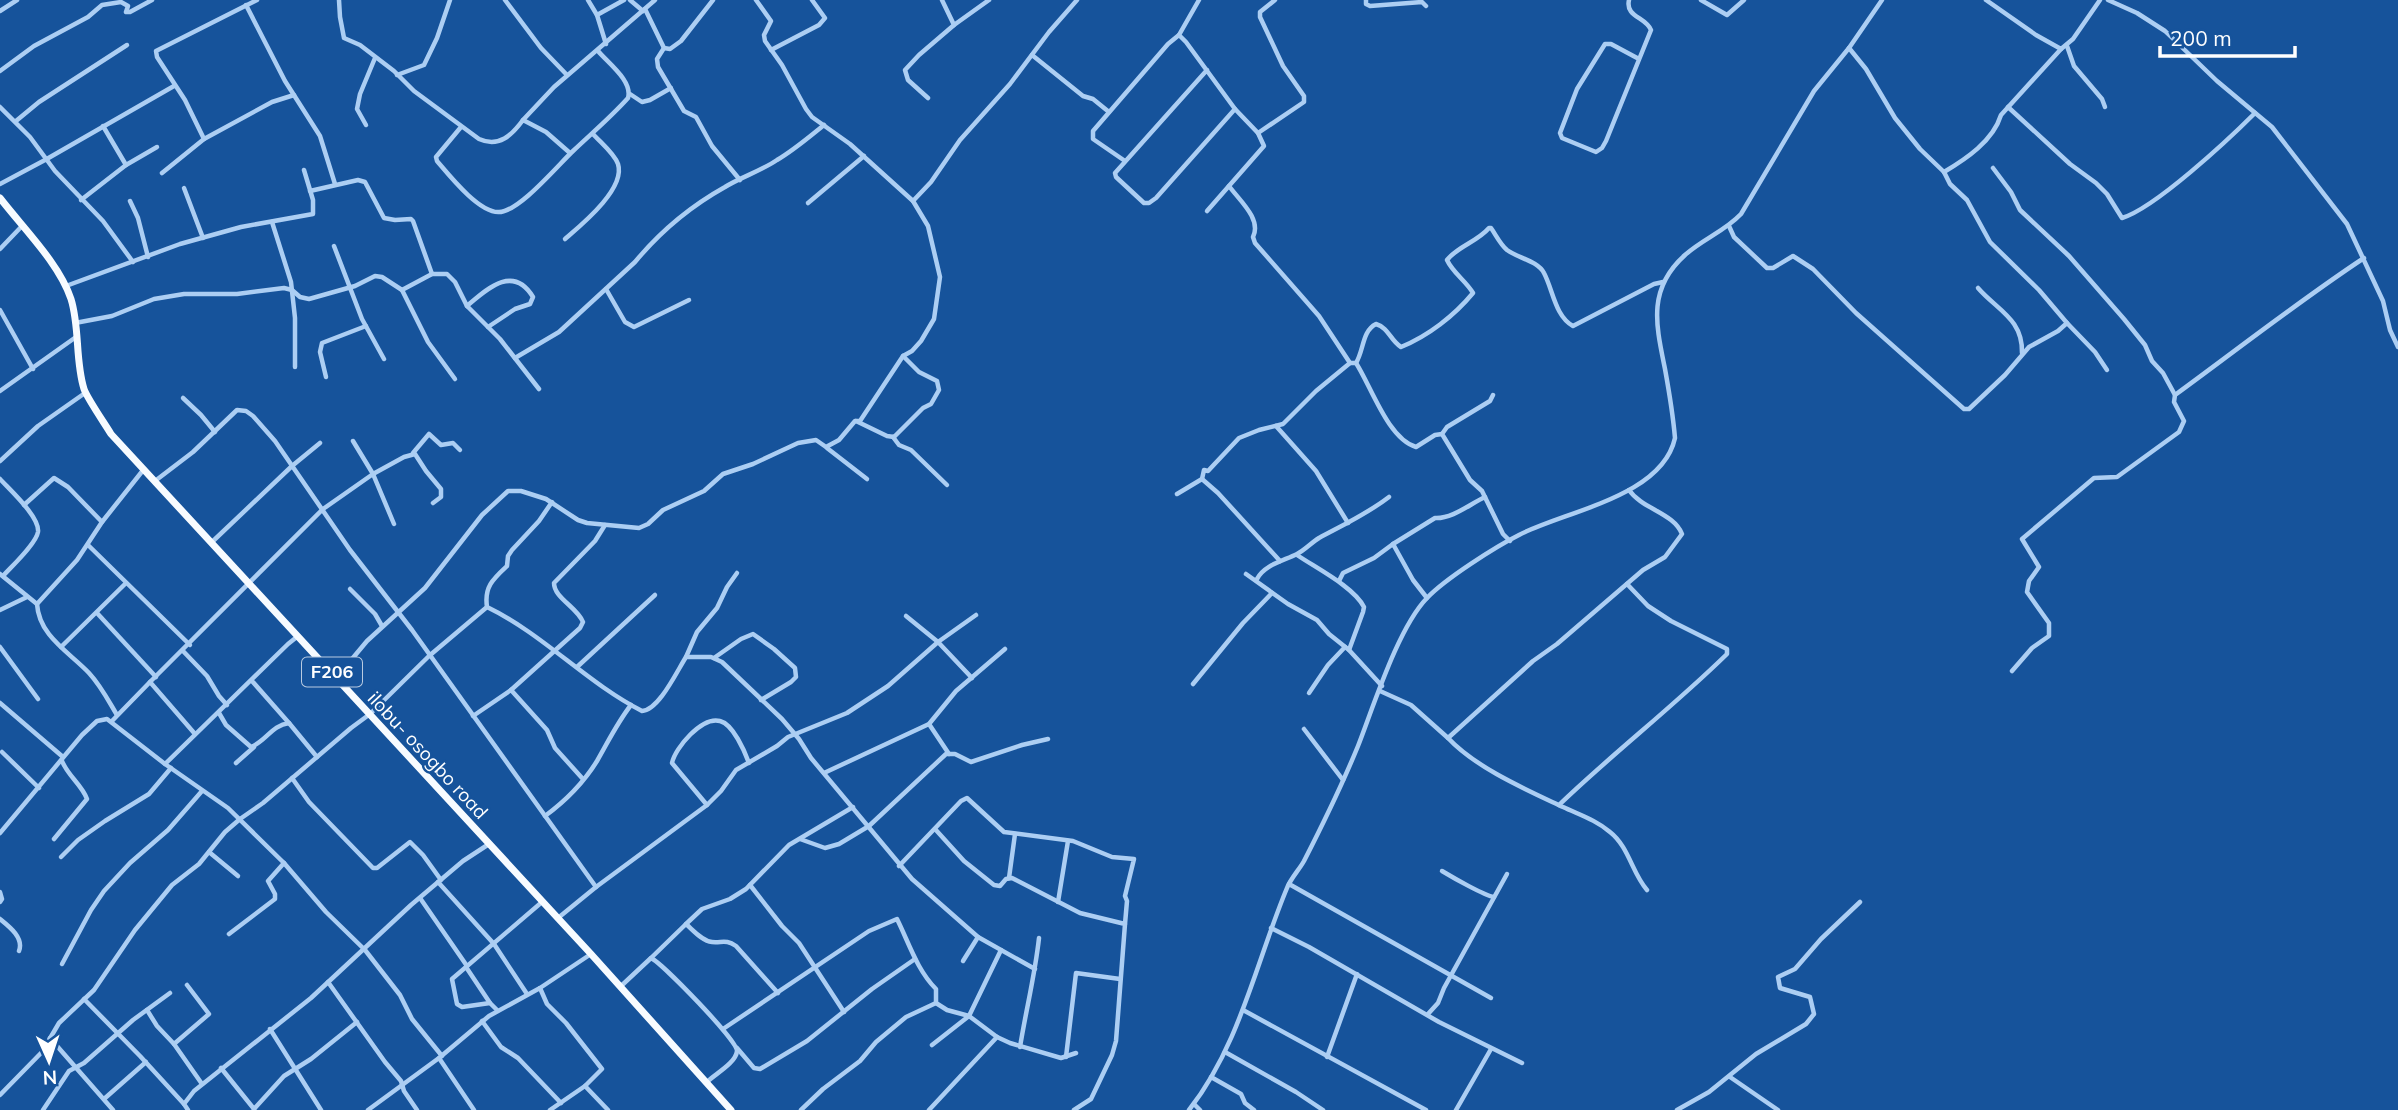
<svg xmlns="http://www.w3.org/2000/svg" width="2398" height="1110" font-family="Mulish,sans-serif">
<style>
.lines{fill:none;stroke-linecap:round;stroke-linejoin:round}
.minor{stroke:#accef3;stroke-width:4.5}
.primary{stroke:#f7fbff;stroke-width:7}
.labels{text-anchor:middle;stroke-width:5;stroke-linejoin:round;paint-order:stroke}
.shield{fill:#16539b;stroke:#b9cbe1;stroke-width:2}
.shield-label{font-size:18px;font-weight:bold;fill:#fff}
.street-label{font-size:19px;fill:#fff;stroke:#16539b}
</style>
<rect width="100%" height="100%" fill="#16539b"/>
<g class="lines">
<g class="minor">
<path d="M339 0 340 17 344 38 360 45 394 71 414 91 479 139C499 148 512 135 523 120L546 132 570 153"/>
<polyline points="505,0 541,48 567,75"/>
<polyline points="588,0 597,15 606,44"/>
<polyline points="630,0 643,11"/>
<polyline points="1199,0 1179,35 1186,42 1235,109 1156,198 1149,203 1144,203 1116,177 1115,173 1207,70"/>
<polyline points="1366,0 1366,4 1370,6 1422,2 1426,6"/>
<path d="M1629 0C1625 17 1646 17 1651 30L1606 141 1602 148 1596 152 1562 138 1560 133 1577 89 1605 44H1611L1639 59"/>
<polyline points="1701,0 1727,15 1744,0"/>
<polyline points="1986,0 2036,35 2061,49 2073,39 2100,0"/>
<polyline points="2108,0 2137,13 2165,31 2217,81 2272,127 2347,224 2383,301 2390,330 2398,347"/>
<polyline points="246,5 285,81 320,136 335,184"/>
<polyline points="645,9 664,48 670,49 681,41 713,0"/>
<polyline points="0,11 17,0"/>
<polyline points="597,15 624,0"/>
<polyline points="954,25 989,0"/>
<polyline points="2067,46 2074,66 2102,99 2105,107"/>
<polyline points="664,48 657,59 658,67 684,111 696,117 712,146 740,180"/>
<polyline points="771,50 819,25 825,18 812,0"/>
<polyline points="1032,55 1083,96 1093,99 1109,112"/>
<polyline points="0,71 34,46 88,17 102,5 121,2 128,6 126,12 130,12 152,0"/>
<polyline points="397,75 424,65 437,38 450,0"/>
<polyline points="630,94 642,102 650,100 671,88"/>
<polyline points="928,98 908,80 905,70 919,55 954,25 942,0"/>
<polyline points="0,107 30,137 55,171 103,221 133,262"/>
<path d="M2008 107 2070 164 2096 183 2107 194 2122 218C2155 208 2228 140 2255 113"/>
<polyline points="523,120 554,87 655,0"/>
<polyline points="16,121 39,102 127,45"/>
<polyline points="366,125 357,109 360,94 375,58"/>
<path d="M461 127 436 157 437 161C449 175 479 213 499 212 519 212 558 165 573 151 592 133 611 117 628 98 633 81 608 63 598 51"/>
<polyline points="1258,133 1304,102 1304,96 1283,66 1260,17 1260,12 1275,0"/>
<polyline points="204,139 185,100 157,57 156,51 257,0"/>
<polyline points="1125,161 1093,139 1093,131 1168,44 1179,35"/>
<polyline points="126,165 157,147"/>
<polyline points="1993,168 2011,192 2020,210 2069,256 2124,319 2145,345 2152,361 2163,373 2175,395"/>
<path d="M1944 172C1966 159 1993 141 2001 115L2061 49"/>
<polyline points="162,173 204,139 272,102 294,95"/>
<polyline points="0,184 45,160 174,86"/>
<path d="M1229 186C1239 200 1262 219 1253 237L1255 243 1319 316 1350 363"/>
<polyline points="184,188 203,238"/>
<polyline points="310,191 358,180 365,182 384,218 395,220 411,219 413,221 432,274"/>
<polyline points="81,200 126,165 103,126"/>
<polyline points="130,201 138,218 148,257"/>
<polyline points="913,201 931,182 960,140 1010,84 1049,32 1077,0"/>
<polyline points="808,203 864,156"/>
<polyline points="1207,211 1264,146 1258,133 1235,109"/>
<polyline points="272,222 291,282 295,318 295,367"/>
<polyline points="1729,226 1734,237 1767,268 1773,268 1793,256 1813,269 1856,313 1964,409 1969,409 2005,375 2029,347 2058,331 2067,323 2039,290 1990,242 1967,200 1950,184 1944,172 1920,149 1895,118 1866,69 1849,48"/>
<path d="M565 239C580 226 626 189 618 164 614 153 601 143 593 134"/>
<polyline points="334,246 362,319 384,359"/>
<polyline points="0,249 22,226"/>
<polyline points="66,286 180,244 241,227 313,214 313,200 304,170"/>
<path d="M1978 288C1997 310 2023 319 2022 353"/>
<polyline points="606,289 625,322 634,327 689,300"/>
<polyline points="402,290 428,342 455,379"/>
<path d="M467 306C487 289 513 264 533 297L530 304 515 309 488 327"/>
<polyline points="0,310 33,369"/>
<polyline points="75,323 112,316 154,299 184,294 237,294 284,288 292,290 300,297 309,299 355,286 375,276 382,277 402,290 432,274 447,274 455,282 467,306 500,339 539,389"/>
<polyline points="2067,323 2095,352 2107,370"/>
<path d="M515 358 559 332 635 262C659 233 691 206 725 187 741 177 761 171 777 160 794 150 809 137 824 125"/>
<path d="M1356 363C1371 386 1388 439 1416 447L1435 435 1442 434"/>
<polyline points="326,377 320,352 322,343 366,326"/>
<polyline points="0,391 76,337"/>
<polyline points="1493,395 1490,401 1447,427 1442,434 1470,480 1482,491 1503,534 1510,541"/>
<polyline points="183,398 201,415 215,432"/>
<polyline points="856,421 887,436 894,437 923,408 931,404 939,390 937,381 919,372 903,356"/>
<polyline points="1276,426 1316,471 1348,523"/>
<polyline points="893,437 899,445 911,450 947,485"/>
<polyline points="353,441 373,474 394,524"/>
<polyline points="827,448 867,479"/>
<polyline points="413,453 429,434 441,445 453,443 460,450"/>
<polyline points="0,461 38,426 85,393"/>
<path d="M0 479C10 490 40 517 38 532 36 544 11 567 3 576"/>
<polyline points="1202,479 1218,493 1280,561"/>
<polyline points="155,481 193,452 237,410 246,411 253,416 275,441 350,550 412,630 596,887"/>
<path d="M1177 494 1202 479 1204 470 1208 471 1239 438 1259 430 1283 424 1316 391 1350 363H1356C1364 350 1362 331 1376 324 1389 328 1390 340 1401 347 1428 336 1454 316 1473 293 1466 281 1453 273 1447 260 1458 246 1477 242 1489 228H1491C1496 235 1500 244 1507 250 1518 258 1538 261 1544 273 1553 290 1555 316 1573 326L1654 284 1663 282"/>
<path d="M552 502 539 521 512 550 508 556 507 566C493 579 484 587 487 607 543 634 587 683 642 711 659 710 677 671 686 657H711L722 662 782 719 799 739 811 758 912 879 978 937 1035 969"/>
<polyline points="24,505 54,478 68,487 102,522"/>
<polyline points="212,542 292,466 320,443"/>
<path d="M1393 544 1435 518C1452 519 1470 504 1485 497"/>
<polyline points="88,545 190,645"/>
<path d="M1297 555C1316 568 1354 587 1364 607L1363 612 1349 650"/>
<polyline points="0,574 37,604"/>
<polyline points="1246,574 1288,604 1317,620 1329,634 1349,650 1382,686"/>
<path d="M1257 579C1264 565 1283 561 1297 554 1305 550 1311 543 1319 538 1343 525 1367 514 1389 497"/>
<polyline points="1339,581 1343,573 1374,558 1393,544 1413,580 1427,598"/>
<polyline points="350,589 375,614 382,626"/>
<polyline points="0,610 27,597"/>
<polyline points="97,613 156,677"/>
<polyline points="906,616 938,642 972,678"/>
<polyline points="0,647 38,699"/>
<polyline points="61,647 126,583"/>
<polyline points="183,651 207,676 219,696 227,705"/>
<polyline points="686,657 697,632 717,608 727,587 737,573"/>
<polyline points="714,658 741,639 753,634 774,649 795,668 796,677 791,682 761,700"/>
<polyline points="577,667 655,595"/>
<path d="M2012 671 2032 648 2049 636V623L2027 592 2029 581 2039 567 2022 539 2094 478 2117 477 2179 432 2184 421 2174 402 2175 395C2238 349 2299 301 2364 258"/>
<polyline points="334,675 347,665 367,641 425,588 482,515 508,491 521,491 546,499 578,520 587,523 639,528 648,524 663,510 704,491 723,474 753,464 798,443 816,440 826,447 839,440 855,421 860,421 903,356 912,351 921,341 934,319 940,277 928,226 913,201 850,144 812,117 806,109 782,65 765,41 764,35 771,21 756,0"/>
<polyline points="252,681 289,723"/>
<polyline points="150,682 323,509 373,474 404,457 415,454 426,471 441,489 441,497 433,503"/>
<polyline points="1193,684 1243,623 1272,593"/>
<polyline points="511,690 547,730 555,748 582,778"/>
<path d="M1380 691 1411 705 1448 738 1533 661 1557 644 1643 570 1665 557 1682 534C1674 513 1642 509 1629 490"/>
<polyline points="1309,693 1328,665 1345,647"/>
<polyline points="0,703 63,757"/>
<path d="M219 713 226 725 251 747C266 741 272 725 289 723L317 757"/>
<path d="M117 715C108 700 101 686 89 673 69 652 39 636 37 604L77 560 102 522 144 469"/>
<path d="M473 716 511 690 580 628 583 622C577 607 554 598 554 583L595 541 605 525"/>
<polyline points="112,721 150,682 195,734"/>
<polyline points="929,724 949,754"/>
<polyline points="1304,729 1343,780"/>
<path d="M1448 738C1476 768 1527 790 1563 807 1580 815 1596 820 1610 832 1629 847 1632 873 1647 890"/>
<polyline points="2,752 39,788"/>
<polyline points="236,763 254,747"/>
<polyline points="165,764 288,644 298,636"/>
<polyline points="824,773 929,724 956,691 1005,649"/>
<polyline points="292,778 309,802 373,868 377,868 410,842 423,855 441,880"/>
<path d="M707 805 672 763C675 748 702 716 720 721 733 724 745 752 749 763"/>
<path d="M1559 805C1613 753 1673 707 1727 654V649L1671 621 1648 606 1627 584"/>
<path d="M545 816C564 802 584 782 597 761 608 742 617 723 631 705"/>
<polyline points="935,829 964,861 994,885 1000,886 1006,879 1012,878 1080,913 1125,924 1116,1041 1112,1055 1091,1099 1074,1110"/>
<polyline points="0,833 82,735 97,721 107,719 165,764 228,808 284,863 326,912 365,950 400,995 412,1019 442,1056"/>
<path d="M54 839 87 799C82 785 68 776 62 761"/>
<polyline points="800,839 825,848 839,844 869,826 946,754 955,754 971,762 1022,745 1048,739"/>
<polyline points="209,852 238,876"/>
<polyline points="61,857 78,840 105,821 149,794 171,768"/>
<polyline points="899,866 961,801 967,798 1004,832 1073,841 1112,857 1134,859 1125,896 1127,901 1125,924"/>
<path d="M1442 871C1452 877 1485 896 1494 897"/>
<polyline points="1009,878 1015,834"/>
<polyline points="438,882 494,944 527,994"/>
<polyline points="1289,884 1491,998"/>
<polyline points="750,885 782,926 799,943 844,1012"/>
<polyline points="0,892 2,899 0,902"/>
<polyline points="420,898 467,966"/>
<polyline points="1058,902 1068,841"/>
<polyline points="558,918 596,887 707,805 721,791 736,770 777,746 788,737 847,713 888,686 938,642 976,615"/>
<path d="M0 919C10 927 24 938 19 951"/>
<polyline points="686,924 702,909 730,899 746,889 789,845 853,807"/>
<polyline points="1271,928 1309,947 1439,1022 1522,1063"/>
<polyline points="229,934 275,899 275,894 268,881 284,863"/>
<path d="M651 958 686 924C693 930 702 941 712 942 722 943 726 939 736 946L778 993"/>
<polyline points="963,961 978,937"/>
<polyline points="62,964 91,910 104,891 130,863 168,830 202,791"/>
<polyline points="466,967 490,1003"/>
<polyline points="328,982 385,1062 401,1081 404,1091 417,1110"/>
<polyline points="187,985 209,1014 174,1044 202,1084"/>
<path d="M620 987 651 958C663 964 737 1040 737 1051 736 1063 715 1074 707 1082"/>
<polyline points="540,988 547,1004 566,1023 602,1069 585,1086 550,1110"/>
<polyline points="84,999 140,1056 184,1104"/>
<polyline points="147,1010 157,1026 174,1044"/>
<polyline points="497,1010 490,1003 462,1007 457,1004 452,979 542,902"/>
<polyline points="1243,1010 1426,1110"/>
<polyline points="1428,1014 1438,1003 1444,988 1507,874"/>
<polyline points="482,1021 501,1047 518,1058 561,1103"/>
<polyline points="270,1029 321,1110"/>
<path d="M723 1029 869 931 897 919C909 943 917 970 936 989V1003L947 1010 969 1016 997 1037 1010 1043 1061 1058 1076 1053"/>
<polyline points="50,1038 113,1110"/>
<polyline points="932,1045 969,1016 1001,950"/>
<path d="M1020 1047C1026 1010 1035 975 1039 938"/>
<polyline points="737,1048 754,1068 760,1069 807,1041 872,989 915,959"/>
<polyline points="1225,1052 1296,1092 1323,1110"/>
<polyline points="1066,1057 1076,973 1120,979"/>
<polyline points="1327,1057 1357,974"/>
<polyline points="439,1058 474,1110"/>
<polyline points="221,1068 254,1109"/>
<polyline points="1211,1077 1241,1094 1245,1103 1254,1110"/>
<polyline points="1730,1077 1778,1110"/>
<polyline points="585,1086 608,1110"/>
<polyline points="0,1095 42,1052 59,1023 94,990 135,930 172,885 199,864 225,832 240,819 263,803 351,728 370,714 429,656 487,607"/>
<polyline points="104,1099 146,1062"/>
<polyline points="1194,1104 1200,1110"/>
<polyline points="254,1109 284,1076 311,1059 357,1022"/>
<polyline points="43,1110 69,1071 84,1063 133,1020 170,993"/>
<polyline points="188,1110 184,1104 194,1091 311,998 411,905 463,861 489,844"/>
<polyline points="368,1110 439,1058 489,1016 540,988 591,954"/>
<polyline points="801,1110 823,1089 860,1061 876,1042 906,1017 936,1003"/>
<polyline points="929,1110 997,1037"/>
<path d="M1189 1110C1240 1045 1256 962 1287 888 1291 878 1299 870 1304 861 1323 824 1342 785 1358 746 1374 705 1398 628 1427 598 1445 579 1495 547 1519 535 1565 511 1662 497 1675 438 1673 415 1669 391 1665 369 1656 325 1647 289 1685 255 1703 239 1725 231 1741 214L1814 91 1849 48 1882 0"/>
<polyline points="1456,1110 1491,1049"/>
<polyline points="1677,1110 1709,1092 1756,1054 1806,1024 1814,1014 1810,997 1780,988 1778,977 1795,969 1821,939 1860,902"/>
</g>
<path class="primary" d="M0 198C23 228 59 263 71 299 80 328 75 360 84 389 87 398 105 424 111 434L591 954 731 1110"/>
</g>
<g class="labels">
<rect class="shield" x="302" y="657.5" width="60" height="29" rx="5"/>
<g class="shield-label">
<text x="332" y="678">F206</text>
</g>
<g class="street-label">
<text transform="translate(428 755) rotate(47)" y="7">ilobu- osogbo road</text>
</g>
</g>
<g transform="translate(49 1061) rotate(177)" stroke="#16539b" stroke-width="5" paint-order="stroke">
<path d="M0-5L12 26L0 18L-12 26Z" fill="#ffffff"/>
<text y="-10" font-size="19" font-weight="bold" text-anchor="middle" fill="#ffffff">N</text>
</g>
<path d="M2160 46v10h135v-10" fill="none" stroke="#ffffff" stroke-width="3.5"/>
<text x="2170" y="46" font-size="21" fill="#ffffff" stroke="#16539b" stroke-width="5" paint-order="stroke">200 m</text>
</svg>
